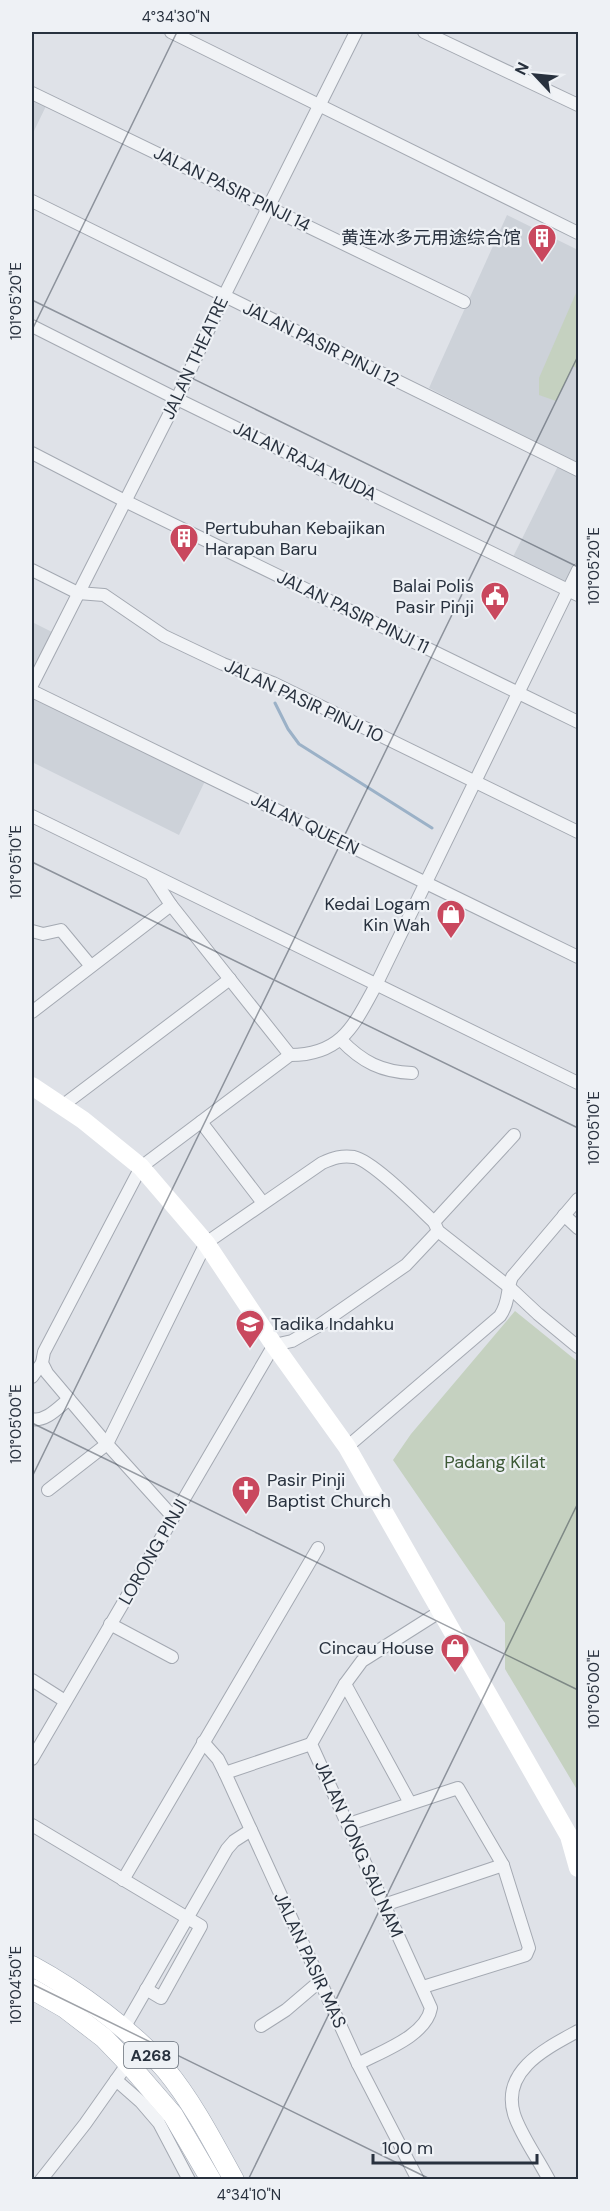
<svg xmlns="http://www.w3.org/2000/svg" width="610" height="2211" font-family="'DM Sans','Noto Sans SC',sans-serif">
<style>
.built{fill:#cdd2d9}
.green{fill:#c5d1c0}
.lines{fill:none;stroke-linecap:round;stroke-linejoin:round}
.stream{stroke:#9bb1c7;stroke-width:3}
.street-casing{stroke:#a4a9b2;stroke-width:14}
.primary-casing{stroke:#9fa7b3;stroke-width:21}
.street{stroke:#f1f3f6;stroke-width:12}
.secondary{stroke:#fff;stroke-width:18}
.primary{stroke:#fff;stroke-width:20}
.ticks{fill:none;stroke:#28313e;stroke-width:1.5;stroke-opacity:0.45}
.labels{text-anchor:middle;stroke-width:4.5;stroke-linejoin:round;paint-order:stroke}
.shield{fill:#eef1f5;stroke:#636b75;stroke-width:1.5}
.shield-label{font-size:16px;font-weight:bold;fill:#28313e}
.street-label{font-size:18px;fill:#28313e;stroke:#eef1f5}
.poi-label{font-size:18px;fill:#28313e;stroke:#eef1f5;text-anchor:end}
.park-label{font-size:18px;fill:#3d5936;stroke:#eef1f5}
.neatline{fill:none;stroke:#28313e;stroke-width:2}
.ticks-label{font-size:15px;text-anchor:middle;fill:#28313e}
</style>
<rect width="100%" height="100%" fill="#dfe2e8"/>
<g class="built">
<polygon points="32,93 48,102 32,135"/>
<polygon points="507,215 578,250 578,464 429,388"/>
<polygon points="560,462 578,471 578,595 511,561"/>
<polygon points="32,622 58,635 32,683"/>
<polygon points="32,693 207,777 179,835 32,762"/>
</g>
<g class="green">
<polygon points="576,293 578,293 578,369 573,366 556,401 539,395 539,378"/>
<polygon points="515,1311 578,1362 578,1785 576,1788 505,1669 505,1623 393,1460 411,1434"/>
</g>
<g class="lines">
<polyline class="stream" points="275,703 288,729 299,744 432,828"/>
<g class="street-casing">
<g id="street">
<polyline points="171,32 578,233"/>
<polyline points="424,32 578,105"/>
<polyline points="32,93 464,302"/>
<polyline points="32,201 578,470"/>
<polyline points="32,326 177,399 578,595"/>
<polyline points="32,453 125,501 578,722"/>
<polyline points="32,570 78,593 104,595 164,636 223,664 273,683 578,832"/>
<polyline points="32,685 177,399 224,296 356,32"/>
<polyline points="32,691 578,957"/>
<polyline points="32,816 578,1083"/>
<polyline points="152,876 171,905 290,1055"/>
<polyline points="32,931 43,934 61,930 90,965"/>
<polyline points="32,1012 171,905"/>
<path d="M341 1040C362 1062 382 1072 412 1073"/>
<polyline points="62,1106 230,979"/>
<polyline points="201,1122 263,1203"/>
<polyline points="564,1215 578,1228"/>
<polyline points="434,1222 514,1135"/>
<polyline points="32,1377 42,1363"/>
<path d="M32 1419C46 1422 59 1407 69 1399"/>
<path d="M347 1447 500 1316C510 1301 506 1291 512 1277L578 1199"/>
<path d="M48 1490 107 1444 206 1243 322 1163C333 1158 342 1155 354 1157 373 1161 418 1207 434 1222L438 1231 508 1286 538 1314 578 1347"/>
<path d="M173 1517 107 1444 47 1373 42 1363 44 1352 141 1167 290 1055C342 1055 354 1025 376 985L578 570"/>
<polyline points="110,1624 172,1657"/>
<polyline points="32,1680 65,1701"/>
<polyline points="345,1684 410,1803"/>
<polyline points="203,1742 218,1759 225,1773 358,2064 418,2180"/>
<polyline points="32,1759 274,1345 292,1341 318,1326 406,1265 438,1231"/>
<polyline points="225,1773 311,1744"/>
<polyline points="349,1824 458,1788 503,1865"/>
<polyline points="32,1825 201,1926 161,1998 146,1989"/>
<polyline points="123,1880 318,1548"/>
<polyline points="384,1905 503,1865 529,1948 526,1955 423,1987"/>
<polyline points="261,2026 286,2010 320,1981"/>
<polyline points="124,2028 227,1849 234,1841 251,1830"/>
<path d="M358 2064C382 2051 426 2036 431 2008L311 1744 345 1684 362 1661 441 1611"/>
<polyline points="116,2080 141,2102 159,2123 189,2180"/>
<polyline points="41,2180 85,2124 128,2063"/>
<path d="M549 2180C539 2160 520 2134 514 2114 501 2070 547 2048 578 2031"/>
</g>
</g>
<g class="primary-casing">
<g id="primary">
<path d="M32 1966C78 1991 132 2030 166 2070 193 2103 213 2142 234 2180"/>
<polyline points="32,1989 65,2008 104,2038 128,2063 173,2115 211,2180"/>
</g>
</g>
<use href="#street" class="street"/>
<polyline class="secondary" points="32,1086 83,1120 141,1167 206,1243 274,1345 347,1447 569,1836 578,1868"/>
<use href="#primary" class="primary"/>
</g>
<path class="ticks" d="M32 300 578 567M32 330 177 32M32 862 578 1128M32 1423 578 1690M32 1477 578 356M32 1984 432 2180M248 2180 578 1503"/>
<defs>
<g id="building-pin" transform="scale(1.5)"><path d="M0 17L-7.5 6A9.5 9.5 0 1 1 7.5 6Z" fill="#c9485e" stroke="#eef1f5"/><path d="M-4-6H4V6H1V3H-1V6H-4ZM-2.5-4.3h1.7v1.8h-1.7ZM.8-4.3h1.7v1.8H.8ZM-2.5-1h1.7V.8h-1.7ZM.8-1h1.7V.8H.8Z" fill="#fff"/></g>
<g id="civic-pin" transform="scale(1.5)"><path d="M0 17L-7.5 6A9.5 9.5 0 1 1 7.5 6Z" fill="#c9485e" stroke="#eef1f5"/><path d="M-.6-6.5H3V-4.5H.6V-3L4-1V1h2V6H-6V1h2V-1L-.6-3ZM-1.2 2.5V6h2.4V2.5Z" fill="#fff"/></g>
<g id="shop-pin" transform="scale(1.5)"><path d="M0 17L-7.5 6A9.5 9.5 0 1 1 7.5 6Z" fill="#c9485e" stroke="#eef1f5"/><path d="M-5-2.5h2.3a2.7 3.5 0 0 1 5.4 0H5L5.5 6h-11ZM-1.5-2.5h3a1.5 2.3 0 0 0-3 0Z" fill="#fff"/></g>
<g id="school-pin" transform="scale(1.5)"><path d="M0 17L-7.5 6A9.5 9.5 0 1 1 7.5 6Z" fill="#c9485e" stroke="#eef1f5"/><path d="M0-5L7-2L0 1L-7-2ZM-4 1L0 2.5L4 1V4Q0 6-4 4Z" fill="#fff"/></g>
<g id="church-pin" transform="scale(1.5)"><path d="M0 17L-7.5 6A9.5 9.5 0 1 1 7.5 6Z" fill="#c9485e" stroke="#eef1f5"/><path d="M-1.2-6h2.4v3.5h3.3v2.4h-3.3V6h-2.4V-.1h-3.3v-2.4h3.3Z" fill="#fff"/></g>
</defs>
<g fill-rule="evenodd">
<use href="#building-pin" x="542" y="238"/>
<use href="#building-pin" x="184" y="538"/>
<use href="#civic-pin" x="495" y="596"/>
<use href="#shop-pin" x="451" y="914"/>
<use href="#school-pin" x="250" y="1324"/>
<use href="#church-pin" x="246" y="1490"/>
<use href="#shop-pin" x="455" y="1648"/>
</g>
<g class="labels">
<rect class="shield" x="124" y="2042" width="54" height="26" rx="4.5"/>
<g class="shield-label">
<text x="151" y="2061">A268</text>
</g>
<g class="street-label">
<text transform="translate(232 189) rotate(26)" y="6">JALAN PASIR PINJI 14</text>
<text transform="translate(321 344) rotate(26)" y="6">JALAN PASIR PINJI 12</text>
<text transform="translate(195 358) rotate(-65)" y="6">JALAN THEATRE</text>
<text transform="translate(305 461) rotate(26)" y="6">JALAN RAJA MUDA</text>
<text transform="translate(353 612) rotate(26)" y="6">JALAN PASIR PINJI 11</text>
<text transform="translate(304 701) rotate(25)" y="6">JALAN PASIR PINJI 10</text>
<text transform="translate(305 824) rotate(26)" y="6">JALAN QUEEN</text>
<text transform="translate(153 1552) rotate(-60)" y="6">LORONG PINJI</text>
<text transform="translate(359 1849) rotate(66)" y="6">JALAN YONG SAU NAM</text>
<text transform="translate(310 1960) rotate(65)" y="6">JALAN PASIR MAS</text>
</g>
<g class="poi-label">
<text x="521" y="244">黄连冰多元用途综合馆</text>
<text x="205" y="534" text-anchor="start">Pertubuhan Kebajikan<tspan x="205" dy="21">Harapan Baru</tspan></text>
<text x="474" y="592">Balai Polis<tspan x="474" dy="21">Pasir Pinji</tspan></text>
<text x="430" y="910">Kedai Logam<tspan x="430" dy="21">Kin Wah</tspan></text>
<text x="271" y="1330" text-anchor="start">Tadika Indahku</text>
<text x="267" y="1486" text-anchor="start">Pasir Pinji<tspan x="267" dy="21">Baptist Church</tspan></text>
<text x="434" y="1654">Cincau House</text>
</g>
<g class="park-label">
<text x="495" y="1468">Padang Kilat</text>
</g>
</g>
<rect width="610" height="2211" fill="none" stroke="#eef1f5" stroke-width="66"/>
<g transform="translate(535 75) rotate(296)" stroke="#eef1f5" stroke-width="4.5" paint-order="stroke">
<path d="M0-4.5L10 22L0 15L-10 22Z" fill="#28313e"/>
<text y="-9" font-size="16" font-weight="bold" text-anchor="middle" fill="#28313e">N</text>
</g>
<path d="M373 2154v9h164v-9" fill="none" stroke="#28313e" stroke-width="3"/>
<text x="382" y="2154" font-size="18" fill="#28313e" stroke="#eef1f5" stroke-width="4.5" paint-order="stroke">100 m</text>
<rect x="33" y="33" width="544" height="2145" class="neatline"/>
<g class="ticks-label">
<text x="176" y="22">4°34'30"N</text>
<text transform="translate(16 301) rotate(-90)" y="5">101°05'20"E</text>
<text transform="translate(594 566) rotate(-90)" y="5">101°05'20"E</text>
<text transform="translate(16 862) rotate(-90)" y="5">101°05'10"E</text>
<text transform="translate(594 1128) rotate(-90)" y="5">101°05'10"E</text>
<text transform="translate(16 1424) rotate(-90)" y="5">101°05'00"E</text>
<text transform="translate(594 1689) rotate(-90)" y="5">101°05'00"E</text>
<text transform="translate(16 1985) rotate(-90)" y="5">101°04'50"E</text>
<text x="249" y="2200">4°34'10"N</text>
</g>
</svg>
